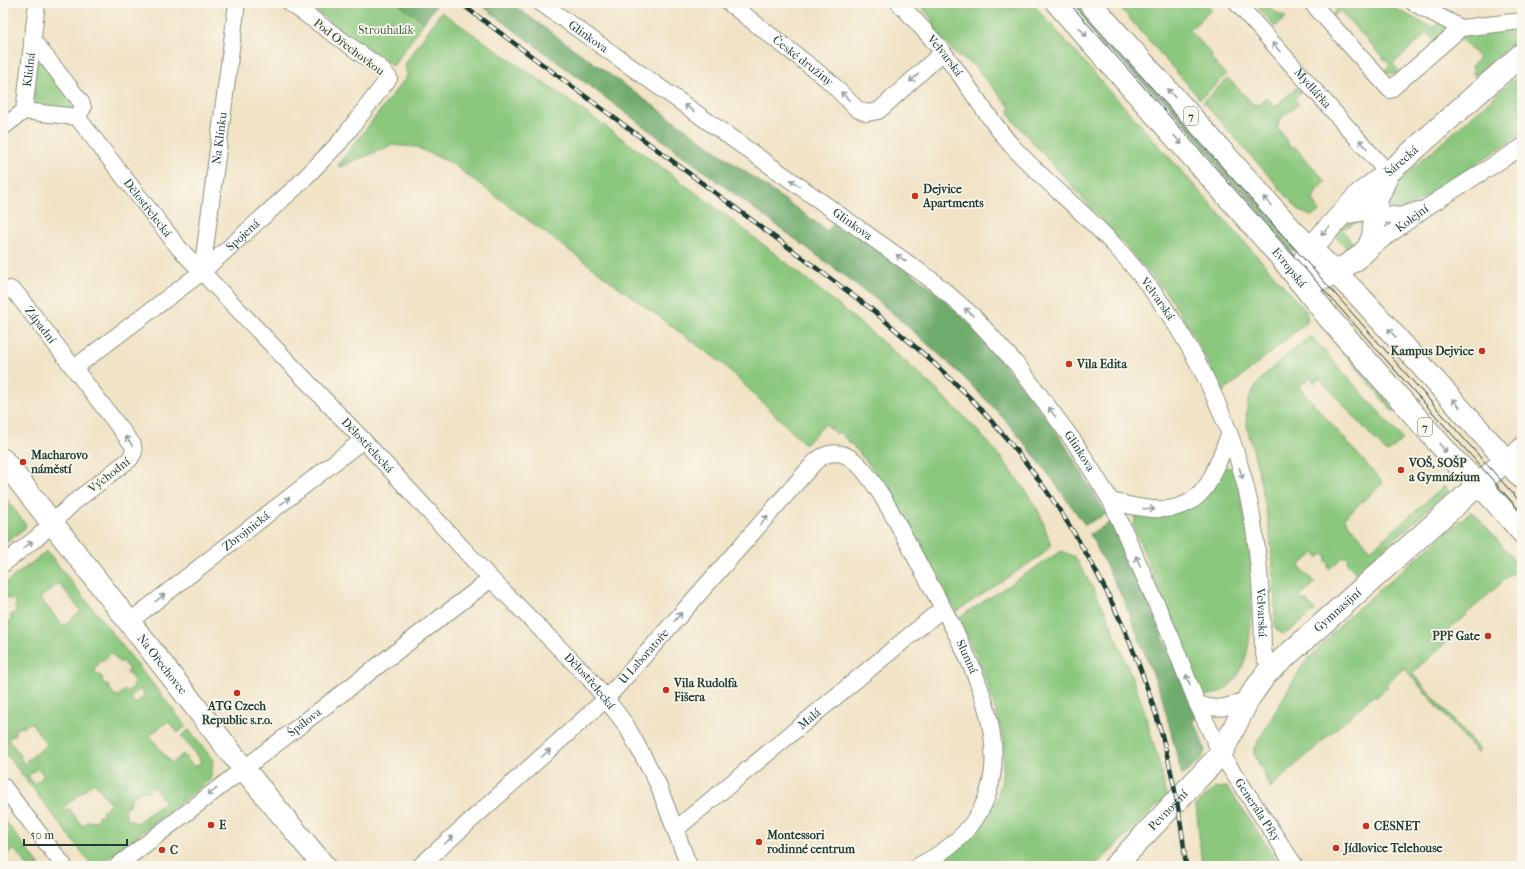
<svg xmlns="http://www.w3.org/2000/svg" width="1525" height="869" font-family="'IM FELL French Canon',serif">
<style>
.green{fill:#8bc87e;stroke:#558259;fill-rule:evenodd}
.forest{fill:#70ac6d;stroke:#487450}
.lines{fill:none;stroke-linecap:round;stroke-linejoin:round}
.street-casing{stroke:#88907d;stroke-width:18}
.secondary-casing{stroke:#88907d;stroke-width:24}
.primary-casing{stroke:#88907d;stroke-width:24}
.street{stroke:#fff;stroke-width:16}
.secondary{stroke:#fff;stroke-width:22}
.primary{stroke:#fff;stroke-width:22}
.tram{stroke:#1f3d34;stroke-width:1}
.rail-casing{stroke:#1f3d34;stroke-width:4.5}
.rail{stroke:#fbf7ec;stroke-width:3;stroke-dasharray:9;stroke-linecap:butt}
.oneway{stroke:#8f9e9a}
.poi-dot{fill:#c8321e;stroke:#fbf7ec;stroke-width:1.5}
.labels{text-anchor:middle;stroke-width:3.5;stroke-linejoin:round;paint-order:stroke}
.shield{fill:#fbf7ec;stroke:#61756b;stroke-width:1}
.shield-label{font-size:11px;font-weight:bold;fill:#1f3d34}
.park-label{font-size:12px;fill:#3a6046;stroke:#fbf7ec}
.street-label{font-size:12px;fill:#1f3d34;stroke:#fbf7ec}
.poi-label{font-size:12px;font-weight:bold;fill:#1f3d34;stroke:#fbf7ec;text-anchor:start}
</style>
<rect width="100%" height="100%" fill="#fbf7ec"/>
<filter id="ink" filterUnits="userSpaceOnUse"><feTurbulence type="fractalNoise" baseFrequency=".025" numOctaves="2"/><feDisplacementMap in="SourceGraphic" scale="8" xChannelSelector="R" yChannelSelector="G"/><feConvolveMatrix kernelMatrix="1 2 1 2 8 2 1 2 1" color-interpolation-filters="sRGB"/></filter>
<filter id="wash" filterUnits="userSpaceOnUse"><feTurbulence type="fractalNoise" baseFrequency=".012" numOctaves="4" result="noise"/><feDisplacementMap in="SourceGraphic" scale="16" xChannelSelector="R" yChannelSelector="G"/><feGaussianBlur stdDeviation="0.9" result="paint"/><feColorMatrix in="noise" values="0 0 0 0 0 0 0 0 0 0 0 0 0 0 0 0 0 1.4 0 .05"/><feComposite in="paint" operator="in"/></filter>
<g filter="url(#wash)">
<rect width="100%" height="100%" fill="#f1e3c6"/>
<g class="green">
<polygon points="304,3 398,3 424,22 393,66"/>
<path d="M918 3H1032L1305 310 1308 318 1306 323 1222 393C1206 357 1188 322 1165 291L1013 120 1009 113 1010 107 972 64 956 55 936 31 931 18Z"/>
<polygon points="1066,3 1081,3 1298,246 1288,255"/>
<polygon points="1116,3 1206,3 1212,9 1190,30 1213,56 1211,58 1226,75 1200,99"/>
<polygon points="1264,3 1268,3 1273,11 1286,17 1275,27 1258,8"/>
<polygon points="1340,3 1384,3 1433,28 1443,20 1449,34 1434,41 1427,33 1393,64 1400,72 1397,74 1383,72 1390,65 1340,11 1333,16"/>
<path d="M441 12C577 105 711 199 838 305 908 363 989 429 1036 507 1043 518 1046 533 1051 545L1043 554 956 612C922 549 892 481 839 432L837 434 826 424 805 444 723 364 451 163 416 147 392 145 340 167 338 165 407 76 405 64Z"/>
<polygon points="1519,25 1518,36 1514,42 1475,76 1472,72 1474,70 1471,66 1479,58 1466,43 1459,39 1461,35"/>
<polygon points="39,61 42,61 77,103 75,109 33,105 36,63"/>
<polygon points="1522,72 1522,134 1411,206 1391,210 1386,205 1386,192"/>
<polygon points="1228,78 1254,105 1259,104 1266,97 1275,107 1297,87 1302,92 1294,98 1299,104 1283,116 1277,126 1291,148 1294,146 1326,182 1316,191 1313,200 1320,212 1311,216 1300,211 1203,102"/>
<path d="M1367 218 1365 240 1350 252 1333 233 1344 223ZM1363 222 1365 223C1363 231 1363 242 1353 243L1342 230 1354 223Z"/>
<polygon points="1328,329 1395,410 1393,412 1326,331"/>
<path d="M1311 336 1403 439 1387 453 1321 380 1319 379 1315 383 1310 378 1299 387 1383 483 1344 518 1371 550 1444 486 1449 491 1356 573 1347 563 1348 559 1346 557H1343L1329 569 1327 567 1329 565 1325 560 1327 558 1326 555 1323 554 1319 558 1314 553 1299 566 1315 583 1300 598 1302 601 1306 600 1315 610 1290 631 1284 634 1279 632 1275 627C1275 592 1273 556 1268 521 1265 501 1260 481 1256 461 1251 439 1242 421 1249 399 1257 375 1292 352 1311 336Z"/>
<path d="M1225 467 1231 468 1236 472 1247 530 1253 586 1251 587C1251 624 1255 690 1205 696L1201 694 1133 525 1136 519 1135 516 1141 514 1159 516Z"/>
<polygon points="3,494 26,525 25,528 3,545"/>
<polygon points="1472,511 1522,569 1519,567 1443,635 1448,641 1412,673 1479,749 1478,754 1404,668 1386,684 1388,687 1376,697 1374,695 1270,788 1254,753 1254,748 1302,666 1349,616"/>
<path d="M47 551 186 726 178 733 168 721 150 735 162 752 172 763 183 754 193 766H196L200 764V760L181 736 189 730 213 760 210 780 99 865 91 864 3 750V626L12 619 10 616 17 610 14 606 17 604 12 598 9 600 6 595 3 597V585ZM59 583 81 611 63 626 40 598ZM111 653 120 663 122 661 129 670 127 672 135 682 132 685 134 687 127 692 125 690 118 696 113 694 108 685 103 683 102 677 96 673 94 668ZM140 689 145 696 135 704 130 697ZM31 722 47 745 26 761 28 764 26 765 20 758 21 756 8 739 15 734V730L19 727 22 728ZM38 768 44 776 34 784 28 776ZM94 782 111 805 102 811 104 814 101 816 98 815V819L93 822 89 821 82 826 69 808 65 811 63 808ZM154 787 165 802 135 824 131 819 129 821 125 815 127 814 124 809 131 803 130 801C133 797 139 792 145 790L147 792Z"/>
<polygon points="1061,551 1075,557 1105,610 1142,703 1162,774 1166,797 1095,866 930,866 952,852 991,802 996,804 1002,778 1004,740 988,685 975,653 958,618"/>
<polygon points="1227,787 1281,866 1202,866 1196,805 1215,788"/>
<polygon points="3,818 40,866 27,866 14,849 3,857 3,827 7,823"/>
</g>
<g class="forest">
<polygon points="398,3 438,3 424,22"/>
<path d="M478 3H510L828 231 837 218 929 286 975 328 1041 410 1064 443 1106 514 1085 525C1056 485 1028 444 993 407 957 369 917 334 877 300Z"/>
<polygon points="1112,522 1125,547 1197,718 1193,720 1196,727 1197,726 1205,751 1202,759 1182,776 1162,697 1124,601 1090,534"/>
</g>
</g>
<g filter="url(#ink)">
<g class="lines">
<g class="street-casing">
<g id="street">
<path id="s1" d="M541 3 933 281 973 316 1018 366 1075 443 1111 501 1171 637 1197 703 1221 754 1295 866"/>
<path id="s2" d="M729 3 828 80 857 109 867 113 878 111 884 106 943 52"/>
<path id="s3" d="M899 3C914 19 929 35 943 52 967 82 986 116 1011 145 1044 181 1083 211 1116 247 1179 315 1225 401 1247 492 1259 542 1262 597 1263 649L1265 658 1272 668"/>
<path id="s4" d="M1237 3 1388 173"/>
<polyline points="1312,3 1390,90 1461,28"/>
<polyline points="1414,3 1461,28 1522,21"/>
<polyline points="32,39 81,102 83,108 77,117"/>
<polyline points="24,111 77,117"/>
<path id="s5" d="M77 117 179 248 363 440 491 579 589 678 606 699 626 725 657 782 689 866"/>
<path id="s6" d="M3 127 24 111 37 3"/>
<polyline points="1342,216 1366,212 1400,216 1418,210"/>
<path id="s7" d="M1366 252 1427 207 1522 147"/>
<path id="s8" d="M202 272 237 3"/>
<path id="s9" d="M3 292 10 289 16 293 133 445 134 452 130 459 73 503 39 536 3 564"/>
<path id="s10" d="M74 368 202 272 297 186 339 143 389 78 378 66 290 3"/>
<polyline points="1506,460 1522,445"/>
<path d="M1111 501C1145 510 1187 520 1209 482 1217 468 1222 451 1229 436"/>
<path id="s11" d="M129 622 363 440"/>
<path d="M1197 703C1217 712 1230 707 1249 698"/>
<polyline points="3,786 64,866"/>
<path id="s12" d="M676 829 943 608"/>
<path id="s13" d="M117 866 491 579"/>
<path id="s14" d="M420 866 606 699 814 463C825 452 839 450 852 459 876 477 905 538 920 566 973 663 1056 797 918 866"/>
</g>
</g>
<g class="secondary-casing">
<g id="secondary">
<path id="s15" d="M1388 173 1377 199 1373 237 1368 248 1358 258 1328 277 1315 280H1299L1302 265 1310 249 1360 194 1388 173 1522 54"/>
<path id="s16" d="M3 460 243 768 324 866"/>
<path id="s17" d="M1115 866 1221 754 1249 698 1266 674 1506 460"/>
</g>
</g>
<g class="primary-casing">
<g id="primary">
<path id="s18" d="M1057 3 1281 257 1329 318 1453 459 1492 498 1522 532"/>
<polyline points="1090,3 1292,230 1361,298 1522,478"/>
</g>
</g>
<use href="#street" class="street"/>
<use href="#secondary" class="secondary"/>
<use href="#primary" class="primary"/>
<g class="tram">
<polyline points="1069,3 1522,513"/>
<polyline points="1127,60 1522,504"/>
</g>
<g class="rail-casing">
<path id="rail" d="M460 3 870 308C910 342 952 377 987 416 1099 541 1170 699 1186 866"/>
</g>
<use href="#rail" class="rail"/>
</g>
<defs><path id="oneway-shaft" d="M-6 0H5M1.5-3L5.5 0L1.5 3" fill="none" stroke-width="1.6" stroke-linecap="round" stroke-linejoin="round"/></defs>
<g class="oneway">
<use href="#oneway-shaft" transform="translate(1083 32) rotate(49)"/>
<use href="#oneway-shaft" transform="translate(1276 47) rotate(-132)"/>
<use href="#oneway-shaft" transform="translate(914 78) rotate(138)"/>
<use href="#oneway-shaft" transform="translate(1171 93) rotate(-132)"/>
<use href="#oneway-shaft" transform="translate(845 96) rotate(-135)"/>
<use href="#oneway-shaft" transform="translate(689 108) rotate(-145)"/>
<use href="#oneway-shaft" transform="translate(1178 140) rotate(49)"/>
<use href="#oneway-shaft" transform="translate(1363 144) rotate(-132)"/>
<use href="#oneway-shaft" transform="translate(795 183) rotate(-145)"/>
<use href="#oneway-shaft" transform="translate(1267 201) rotate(-132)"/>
<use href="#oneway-shaft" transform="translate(1325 231) rotate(134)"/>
<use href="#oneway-shaft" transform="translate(901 258) rotate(-145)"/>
<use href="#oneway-shaft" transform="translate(969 312) rotate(-138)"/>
<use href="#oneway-shaft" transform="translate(1392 333) rotate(-132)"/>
<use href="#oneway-shaft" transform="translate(1456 403) rotate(-132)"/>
<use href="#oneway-shaft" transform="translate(1052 412) rotate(-126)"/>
<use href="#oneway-shaft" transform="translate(129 441) rotate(-125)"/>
<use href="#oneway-shaft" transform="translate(1443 448) rotate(49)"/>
<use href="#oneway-shaft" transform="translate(1241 473) rotate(73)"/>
<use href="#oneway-shaft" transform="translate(285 501) rotate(-38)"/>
<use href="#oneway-shaft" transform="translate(1149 509) rotate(5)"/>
<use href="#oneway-shaft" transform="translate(764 520) rotate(-49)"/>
<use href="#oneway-shaft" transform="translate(28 545) rotate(-38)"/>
<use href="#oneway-shaft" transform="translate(1138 561) rotate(-114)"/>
<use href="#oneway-shaft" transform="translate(160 598) rotate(-38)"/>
<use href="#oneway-shaft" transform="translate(678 617) rotate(-49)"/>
<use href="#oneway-shaft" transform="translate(1188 680) rotate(-111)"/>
<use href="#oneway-shaft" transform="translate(546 753) rotate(-42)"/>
<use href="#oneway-shaft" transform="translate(212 792) rotate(142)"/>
<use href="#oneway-shaft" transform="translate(449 840) rotate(-42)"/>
</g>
</g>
<g class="poi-dot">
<circle cx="915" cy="196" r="4"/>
<circle cx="1482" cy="351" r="4"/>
<circle cx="1069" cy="364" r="4"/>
<circle cx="23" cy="462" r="4"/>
<circle cx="1401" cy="470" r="4"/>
<circle cx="1488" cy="636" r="4"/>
<circle cx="666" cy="690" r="4"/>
<circle cx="237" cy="693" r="4"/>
<circle cx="211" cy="825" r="4"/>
<circle cx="1366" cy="826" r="4"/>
<circle cx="759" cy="842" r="4"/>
<circle cx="1336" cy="848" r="4"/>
<circle cx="162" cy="850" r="4"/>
</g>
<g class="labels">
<g class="shield">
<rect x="1184" y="107" width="14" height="18" rx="3"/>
<rect x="1418" y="418" width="14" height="18" rx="3"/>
</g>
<g class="shield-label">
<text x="1191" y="120">7</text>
<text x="1425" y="431">7</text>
</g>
<g class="park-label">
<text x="386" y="34">Strouhalák</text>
</g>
<g class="street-label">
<text dy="4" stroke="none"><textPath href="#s1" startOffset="58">Glinkova</textPath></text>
<text transform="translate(349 47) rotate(37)" y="4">Pod Ořechovkou</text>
<text dy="4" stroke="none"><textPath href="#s3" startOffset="70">Velvarská</textPath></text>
<text dy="4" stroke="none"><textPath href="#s2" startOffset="94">České družiny</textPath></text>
<text dy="4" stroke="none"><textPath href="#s6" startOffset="68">Klidná</textPath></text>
<text dy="4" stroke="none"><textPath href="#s4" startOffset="114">Mydlářka</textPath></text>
<text dy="4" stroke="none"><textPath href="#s8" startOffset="135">Na Klínku</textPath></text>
<text dy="4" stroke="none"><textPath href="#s15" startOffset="318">Šárecká</textPath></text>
<text dy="4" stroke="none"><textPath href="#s5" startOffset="115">Dělostřelecká</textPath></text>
<text dy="4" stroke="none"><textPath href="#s7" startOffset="57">Kolejní</textPath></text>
<text dy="4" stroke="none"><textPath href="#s1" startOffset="382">Glinkova</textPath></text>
<text dy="4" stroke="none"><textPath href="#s10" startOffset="215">Spojená</textPath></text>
<text dy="4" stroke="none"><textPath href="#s18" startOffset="352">Evropská</textPath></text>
<text dy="4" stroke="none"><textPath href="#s3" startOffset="394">Velvarská</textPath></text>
<text dy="4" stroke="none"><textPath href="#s9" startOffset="55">Západní</textPath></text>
<text dy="4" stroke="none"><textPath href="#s5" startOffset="439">Dělostřelecká</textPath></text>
<text dy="4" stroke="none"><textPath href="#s1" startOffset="706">Glinkova</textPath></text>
<text transform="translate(109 475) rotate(-38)" y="4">Východní</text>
<text dy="4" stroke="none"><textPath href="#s11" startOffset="148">Zbrojnická</textPath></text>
<text dy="4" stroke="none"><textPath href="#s17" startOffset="342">Gymnasijní</textPath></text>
<text dy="4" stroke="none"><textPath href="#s3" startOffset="730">Velvarská</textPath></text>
<text dy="4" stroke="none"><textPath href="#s14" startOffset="307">U Laboratoře</textPath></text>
<text dy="4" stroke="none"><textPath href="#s14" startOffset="836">Slunná</textPath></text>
<text dy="4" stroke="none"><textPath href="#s16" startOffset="259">Na Ořechovce</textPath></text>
<text dy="4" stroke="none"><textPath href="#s5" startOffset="763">Dělostřelecká</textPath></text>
<text dy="4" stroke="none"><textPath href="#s12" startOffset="173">Malá</textPath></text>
<text dy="4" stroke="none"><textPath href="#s13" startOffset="236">Špálova</textPath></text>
<text dy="4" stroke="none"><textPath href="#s17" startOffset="77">Pevnostní</textPath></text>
<text dy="4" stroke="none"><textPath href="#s1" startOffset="1108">Generála Píky</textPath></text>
</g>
<g class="poi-label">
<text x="923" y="193">Dejvice<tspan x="923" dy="14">Apartments</tspan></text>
<text x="1474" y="355" text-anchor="end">Kampus Dejvice</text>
<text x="1077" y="368">Vila Edita</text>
<text x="31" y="459">Macharovo<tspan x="31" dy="14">náměstí</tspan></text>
<text x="1409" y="467">VOŠ, SOŠP<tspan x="1409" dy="14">a Gymnázium</tspan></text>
<text x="1480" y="640" text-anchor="end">PPF Gate</text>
<text x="674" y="687">Vila Rudolfa<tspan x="674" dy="14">Fišera</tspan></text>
<text x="237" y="710" text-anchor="middle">ATG Czech<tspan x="237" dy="14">Republic s.r.o.</tspan></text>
<text x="219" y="829">E</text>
<text x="1374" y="830">CESNET</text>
<text x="767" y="839">Montessori<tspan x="767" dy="14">rodinné centrum</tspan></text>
<text x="1344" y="852">Jídlovice Telehouse</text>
<text x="170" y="854">C</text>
</g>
</g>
<rect width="1525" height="869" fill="none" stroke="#fbf7ec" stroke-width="16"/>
<path d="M24 839v6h103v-6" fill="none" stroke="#1f3d34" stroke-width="2"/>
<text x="30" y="839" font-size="12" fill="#1f3d34" stroke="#fbf7ec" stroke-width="3" paint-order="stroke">50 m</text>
</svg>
